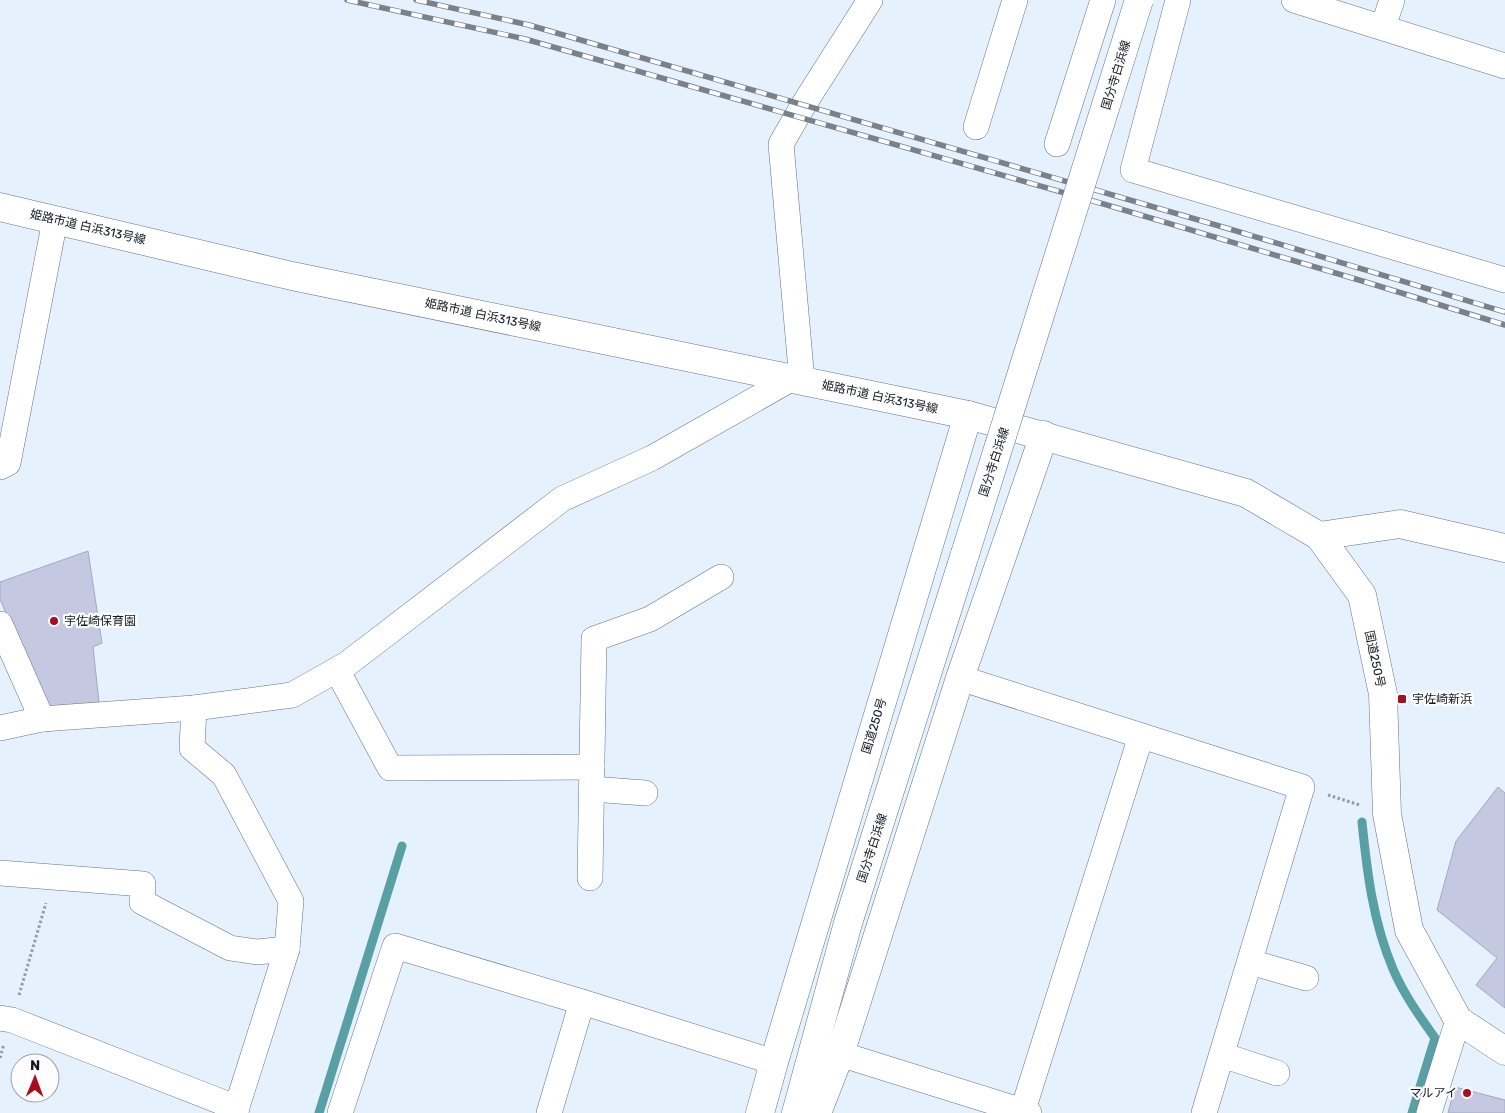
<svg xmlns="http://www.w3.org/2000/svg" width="1505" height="1113" font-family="Rubik,'Noto Sans JP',sans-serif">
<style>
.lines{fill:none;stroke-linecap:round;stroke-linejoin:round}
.stream{stroke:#58a0a4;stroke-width:9}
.building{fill:#c4c8e1;stroke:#a4a8c1}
.street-casing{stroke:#637387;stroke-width:26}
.secondary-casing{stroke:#637387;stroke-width:29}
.highway-casing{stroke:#637387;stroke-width:29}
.path{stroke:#919ba5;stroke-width:3;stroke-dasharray:2.5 2.5;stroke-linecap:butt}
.street{stroke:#fff;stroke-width:25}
.secondary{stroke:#fff;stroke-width:28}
.highway{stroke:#fff;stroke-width:28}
.rail-casing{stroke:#79828c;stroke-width:5.5}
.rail{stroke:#fdfdfd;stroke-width:4;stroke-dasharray:11;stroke-linecap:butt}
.secondary-bridge-casing{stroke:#637387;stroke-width:29;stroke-linecap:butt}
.secondary-bridge{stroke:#fff;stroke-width:28}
.poi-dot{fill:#a60e1f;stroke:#fdfdfd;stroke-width:2}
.labels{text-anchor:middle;stroke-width:4.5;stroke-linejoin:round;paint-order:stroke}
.street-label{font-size:12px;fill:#11181f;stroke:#fdfdfd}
.poi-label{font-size:12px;fill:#11181f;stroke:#fdfdfd;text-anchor:start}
</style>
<rect width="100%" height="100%" fill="#e6f1fe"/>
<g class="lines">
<g class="stream">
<path d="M1362 822C1367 872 1373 922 1393 969 1403 993 1420 1017 1435 1038L1412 1113"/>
<polyline points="319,1113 402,846"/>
</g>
</g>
<g class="building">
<polygon points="88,551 102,643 93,647 99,702 45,709 0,599 0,582"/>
<polygon points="1498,787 1505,793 1505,1008 1476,985 1497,958 1437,910 1456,841"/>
<polygon points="1455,1087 1505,1100 1505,1113 1448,1113"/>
</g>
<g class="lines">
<g class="street-casing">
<g id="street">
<polyline points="1178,0 1133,170 1505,280"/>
<polyline points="1294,0 1505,66"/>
<polyline points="1383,27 1392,0"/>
<polyline points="976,127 1015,0"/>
<polyline points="1057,144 1103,0"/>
<polyline points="802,381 781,144 804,104 870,0"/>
<polyline points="0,467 8,463 55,220"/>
<polyline points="0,624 42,719"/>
<polyline points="337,670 390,768 592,767"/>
<polyline points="960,678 1302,787 1204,1113"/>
<polyline points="194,708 192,748 224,775 291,901 287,949 235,1113"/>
<polyline points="0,728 42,719 194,708 292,695 347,664 562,499 652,458 791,379"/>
<polyline points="592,789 645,793"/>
<polyline points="0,873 143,884 142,902 230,948 257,952 287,949"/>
<polyline points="590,878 594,639 650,619 721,577"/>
<polyline points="1250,962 1306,978"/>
<polyline points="0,1018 12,1020 237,1108"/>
<polyline points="840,1054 1029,1113"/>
<polyline points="1222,1055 1277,1073"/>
<polyline points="340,1113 395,946 582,1002 774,1062"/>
<polyline points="549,1113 582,1002"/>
<polyline points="1022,1113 1141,736"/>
<polyline points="1429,1113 1458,1020"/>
</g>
</g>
<g class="secondary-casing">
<g id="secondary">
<polyline points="0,207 292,276 968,415"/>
<polyline points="1319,536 1400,524 1505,548"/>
<polyline points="796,1113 848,923 965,554"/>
</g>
</g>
<g class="highway-casing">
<g id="highway">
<polyline points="760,1113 774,1062 968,415 1246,493 1319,536 1362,595 1383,694 1387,814 1409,930 1458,1020 1505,1051"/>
<polyline points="817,1113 840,1054 960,678 1044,435"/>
</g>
</g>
<g class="path">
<polyline points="1328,795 1360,805"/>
<polyline points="19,995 46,903"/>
<polyline points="0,1058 4,1044"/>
</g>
<use href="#street" class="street"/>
<use href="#secondary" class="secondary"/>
<use href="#highway" class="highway"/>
<g class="rail-casing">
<g id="rail">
<polyline points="347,0 525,39 1107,205 1369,283 1505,325"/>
<polyline points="416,0 529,25 1233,230 1505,312"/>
</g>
</g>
<use href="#rail" class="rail"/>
<g class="secondary-bridge-casing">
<polyline id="secondary-bridge" points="965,554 1139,0"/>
</g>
<use href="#secondary-bridge" class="secondary-bridge"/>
</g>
<g class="poi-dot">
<circle cx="54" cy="621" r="5"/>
<rect x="1397" y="694" width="10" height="10" rx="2.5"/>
<circle cx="1467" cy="1093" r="5"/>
</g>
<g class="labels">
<g class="street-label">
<text transform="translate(1116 75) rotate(-73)" y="4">国分寺白浜線</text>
<text transform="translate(88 227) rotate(13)" y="4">姫路市道 白浜313号線</text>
<text transform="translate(483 315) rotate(12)" y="4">姫路市道 白浜313号線</text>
<text transform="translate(880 397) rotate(12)" y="4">姫路市道 白浜313号線</text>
<text transform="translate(994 462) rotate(-72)" y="4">国分寺白浜線</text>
<text transform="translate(1375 659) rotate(78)" y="4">国道250号</text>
<text transform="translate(874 726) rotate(-73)" y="4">国道250号</text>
<text transform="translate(872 848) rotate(-72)" y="4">国分寺白浜線</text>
</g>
<g class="poi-label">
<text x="64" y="625">宇佐崎保育園</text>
<text x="1412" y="703">宇佐崎新浜</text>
<text x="1457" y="1097" text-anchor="end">マルアイ</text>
</g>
</g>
<g transform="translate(35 1078) rotate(1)"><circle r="24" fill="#fdfdfd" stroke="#9fa1a4"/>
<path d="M0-4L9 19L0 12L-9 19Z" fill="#a60e1f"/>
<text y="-8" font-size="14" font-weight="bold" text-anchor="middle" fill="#11181f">N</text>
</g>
</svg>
